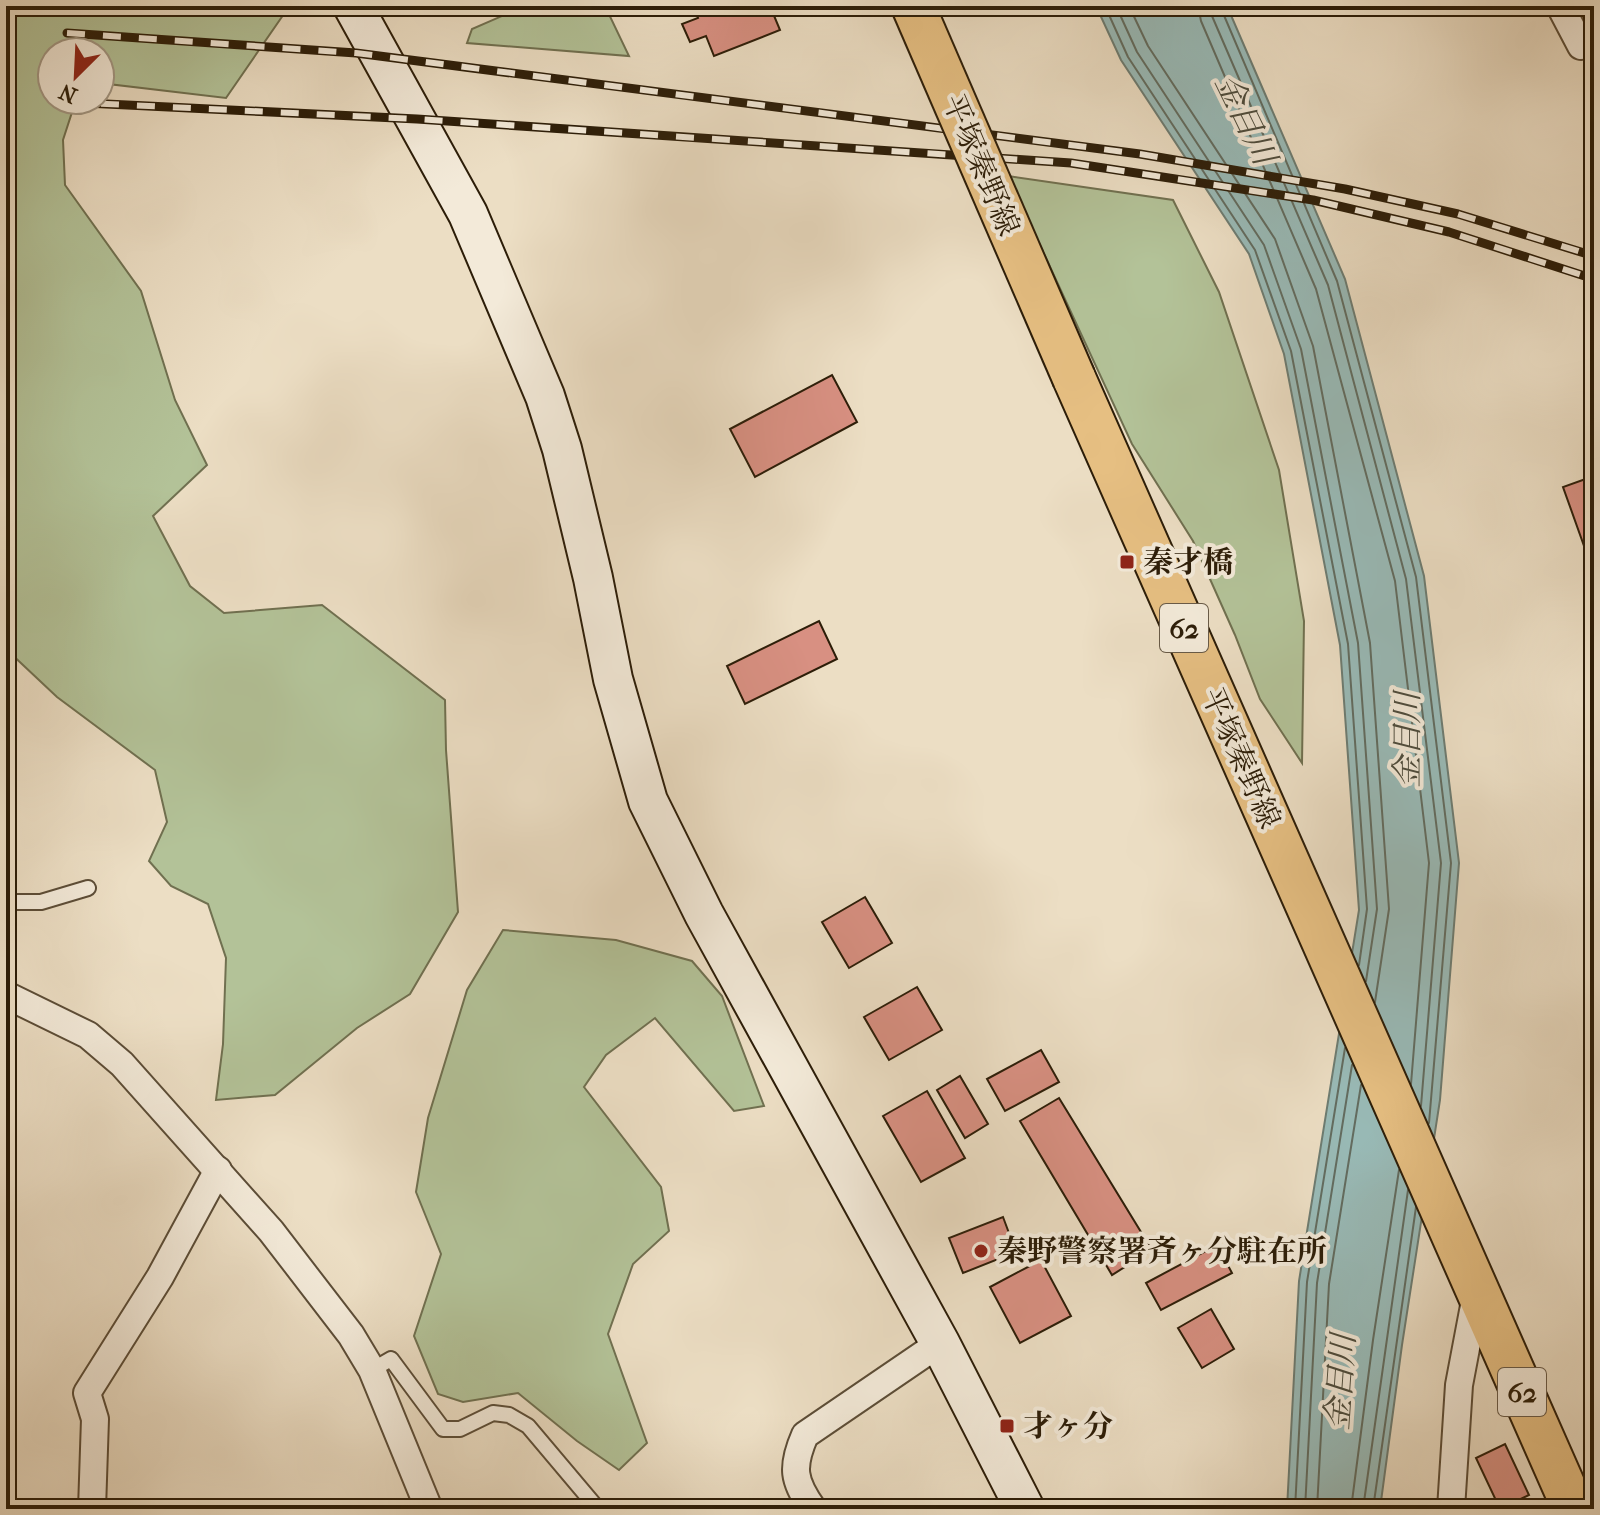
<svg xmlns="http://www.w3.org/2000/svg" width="1600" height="1515" font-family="'IM FELL French Canon','Noto Serif JP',serif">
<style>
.green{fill:#b3c298;stroke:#707050;stroke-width:2}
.water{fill:#99bbb8;stroke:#6d7c72;stroke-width:2}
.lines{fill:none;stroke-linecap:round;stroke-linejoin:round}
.shore{stroke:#626c60;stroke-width:2}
.building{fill:#d89082;stroke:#2c1d08;stroke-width:2}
.lane-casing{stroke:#5c4d37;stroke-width:18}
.street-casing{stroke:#5c4d37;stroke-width:30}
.secondary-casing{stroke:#2c1d08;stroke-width:42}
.primary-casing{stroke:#2c1d08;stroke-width:46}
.lane{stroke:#f3ead9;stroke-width:14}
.street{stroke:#f3ead9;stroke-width:26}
.secondary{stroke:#f3ead9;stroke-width:38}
.primary{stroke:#e6bf82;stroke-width:42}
.rail-casing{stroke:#2c1d08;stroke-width:9}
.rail{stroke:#f3ead9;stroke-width:6;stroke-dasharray:18;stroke-linecap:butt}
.primary-bridge-casing{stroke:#2c1d08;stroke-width:46;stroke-linecap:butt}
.primary-bridge{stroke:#e6bf82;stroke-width:42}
.poi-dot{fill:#8f2418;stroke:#f3ead9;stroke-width:3}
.labels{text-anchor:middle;stroke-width:8;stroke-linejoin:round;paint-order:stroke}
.shield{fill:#f3ead9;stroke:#685a47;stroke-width:2}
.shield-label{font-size:28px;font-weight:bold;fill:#2c1d08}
.street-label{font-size:30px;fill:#2c1d08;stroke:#f3ead9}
.poi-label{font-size:30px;font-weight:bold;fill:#2c1d08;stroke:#f3ead9;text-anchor:start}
.water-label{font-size:32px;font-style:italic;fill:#4d4c3d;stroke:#f3ead9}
</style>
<rect width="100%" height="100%" fill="#ecdec4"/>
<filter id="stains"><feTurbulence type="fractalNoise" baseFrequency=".0025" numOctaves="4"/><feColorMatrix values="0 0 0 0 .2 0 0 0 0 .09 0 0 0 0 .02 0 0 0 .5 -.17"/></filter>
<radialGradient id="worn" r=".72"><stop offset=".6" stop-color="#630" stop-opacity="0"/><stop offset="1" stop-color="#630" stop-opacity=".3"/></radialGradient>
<g class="green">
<polygon points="6,6 288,8 226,98 100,83 100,52 52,52 52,100 76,100 63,140 65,185 141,291 175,400 207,465 153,516 190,586 224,613 322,605 445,700 446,750 458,912 410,994 357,1028 275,1095 216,1100 223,1044 226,958 208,904 171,886 149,861 167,822 155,770 57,697 6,649"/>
<polygon points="525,6 605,6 629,56 467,43 472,29"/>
<polygon points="1008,176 1173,200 1219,292 1279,470 1304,621 1302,763 1260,699 1235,635 1193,541 1132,444"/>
<polygon points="503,930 616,940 692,961 722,996 764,1106 734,1111 655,1018 606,1055 584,1087 661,1187 669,1231 633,1264 608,1334 647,1443 619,1470 577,1441 518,1393 463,1402 438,1394 414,1336 441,1254 416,1192 428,1118 467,990"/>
</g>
<polygon class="water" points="1096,6 1227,6 1345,279 1424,576 1459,863 1440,1100 1402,1345 1380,1509 1287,1509 1299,1281 1359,910 1340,645 1284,354 1249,254 1121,60"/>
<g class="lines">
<g class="shore">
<polyline points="1105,6 1128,57 1255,250 1291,351 1348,644 1367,909 1359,965"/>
<polyline points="1116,6 1137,52 1264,245 1301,349 1358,643 1377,909 1366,981"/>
<polyline points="1129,6 1148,46 1275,239 1313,346 1370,643 1389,909 1375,1002"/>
<polyline points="1198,6 1201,21 1316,289 1395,581 1429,863 1411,1084"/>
<polyline points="1210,6 1212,16 1328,285 1406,579 1441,863 1421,1106"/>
<polyline points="1220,6 1337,281 1416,577 1451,863 1429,1123"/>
<polyline points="1295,1509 1307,1282 1345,1048"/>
<polyline points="1305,1509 1317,1283 1352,1065"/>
<polyline points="1317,1509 1329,1284 1361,1085"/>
<polyline points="1351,1509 1373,1340 1399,1170"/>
<polyline points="1363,1509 1408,1190"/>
<polyline points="1373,1509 1416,1207"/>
</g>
</g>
<g class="building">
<polygon points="694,6 770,6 780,30 714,56 706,36 690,42 682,24 698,18"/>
<polygon points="832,375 857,422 755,477 730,429"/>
<polygon points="1594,476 1594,574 1563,487"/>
<polygon points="819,621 837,659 745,704 727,666"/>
<polygon points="865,897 892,943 849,968 822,922"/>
<polygon points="917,987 942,1030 889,1060 864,1017"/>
<polygon points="1041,1050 1059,1082 1005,1111 987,1079"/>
<polygon points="960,1076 988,1124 965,1138 937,1090"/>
<polygon points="927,1091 965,1158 921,1182 883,1116"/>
<polygon points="1059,1098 1152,1250 1112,1275 1020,1121"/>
<polygon points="1003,1217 1016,1252 963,1273 949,1238"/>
<polygon points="1217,1245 1232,1273 1161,1310 1146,1283"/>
<polygon points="1041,1260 1071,1316 1020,1343 990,1287"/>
<polygon points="1211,1309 1234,1349 1202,1368 1178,1328"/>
<polygon points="1505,1444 1529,1495 1500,1509 1476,1458"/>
</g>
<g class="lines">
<g class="lane-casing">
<g id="lane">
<polyline points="6,902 41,902 88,888"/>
<polyline points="372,1370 391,1359 443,1429 460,1429 493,1413 509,1415 528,1426 598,1509"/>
</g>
</g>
<g class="street-casing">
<g id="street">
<polyline points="1560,6 1581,46"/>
<polyline points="6,995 88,1035 122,1064 271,1231 351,1335 372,1370 429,1509"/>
<polyline points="92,1509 95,1419 87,1393 160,1277 218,1170"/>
<path d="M813 1509C793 1481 791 1467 805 1435L940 1343"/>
<polyline points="1451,1509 1459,1385 1477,1290"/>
</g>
</g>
<g class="secondary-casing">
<polyline id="secondary" points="353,6 468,214 545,396 562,449 593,578 613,679 648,801 704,914 940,1343 1025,1509"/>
</g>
<g class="primary-casing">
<polyline id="primary" points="1074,378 1574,1509"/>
</g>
<use href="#lane" class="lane"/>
<use href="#street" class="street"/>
<use href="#secondary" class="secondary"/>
<use href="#primary" class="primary"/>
<g class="rail-casing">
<g id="rail">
<polyline points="67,33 356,53 1140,154 1345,189 1458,214 1594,256"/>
<polyline points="65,102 417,119 1071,163 1313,200 1449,232 1594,279"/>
</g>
</g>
<use href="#rail" class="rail"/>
<g class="primary-bridge-casing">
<polyline id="primary-bridge" points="913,6 1074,378"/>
</g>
<use href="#primary-bridge" class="primary-bridge"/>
</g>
<g class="poi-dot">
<rect x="1119" y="554" width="16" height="16" rx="4"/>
<circle cx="981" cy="1251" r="8"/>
<rect x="999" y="1418" width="16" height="16" rx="4"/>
</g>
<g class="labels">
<g class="shield">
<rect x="1160" y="604" width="48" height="48" rx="6"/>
<rect x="1498" y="1368" width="48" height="48" rx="6"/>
</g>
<g class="shield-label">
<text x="1184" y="638">62</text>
<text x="1522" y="1402">62</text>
</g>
<g class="street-label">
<text transform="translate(981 165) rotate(67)" y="10">平塚秦野線</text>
<text transform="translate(1241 758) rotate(66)" y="10">平塚秦野線</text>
</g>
<g class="poi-label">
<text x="1143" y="572">秦才橋</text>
<text x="997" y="1261">秦野警察署斉ヶ分駐在所</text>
<text x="1023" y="1436">才ヶ分</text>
</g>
<g class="water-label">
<text transform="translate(1246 119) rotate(64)" y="11">金目川</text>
<text transform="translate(1407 740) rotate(-90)" y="11">金目川</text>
<text transform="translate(1340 1382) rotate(-86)" y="11">金目川</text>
</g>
</g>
<rect width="1600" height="1515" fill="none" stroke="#ecdec4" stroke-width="32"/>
<rect x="8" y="8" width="1584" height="1499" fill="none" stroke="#2c1d08" stroke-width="4"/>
<rect x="16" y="16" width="1568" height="1483" fill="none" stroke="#2c1d08" stroke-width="2"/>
<g transform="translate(76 76) rotate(204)"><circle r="38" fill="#f3ead9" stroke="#a39885" stroke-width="2"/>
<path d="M0-6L14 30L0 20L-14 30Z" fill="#8f2418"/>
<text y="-12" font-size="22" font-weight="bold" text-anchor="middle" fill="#2c1d08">N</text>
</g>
<rect width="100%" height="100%" filter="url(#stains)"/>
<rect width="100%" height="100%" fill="url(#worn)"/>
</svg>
